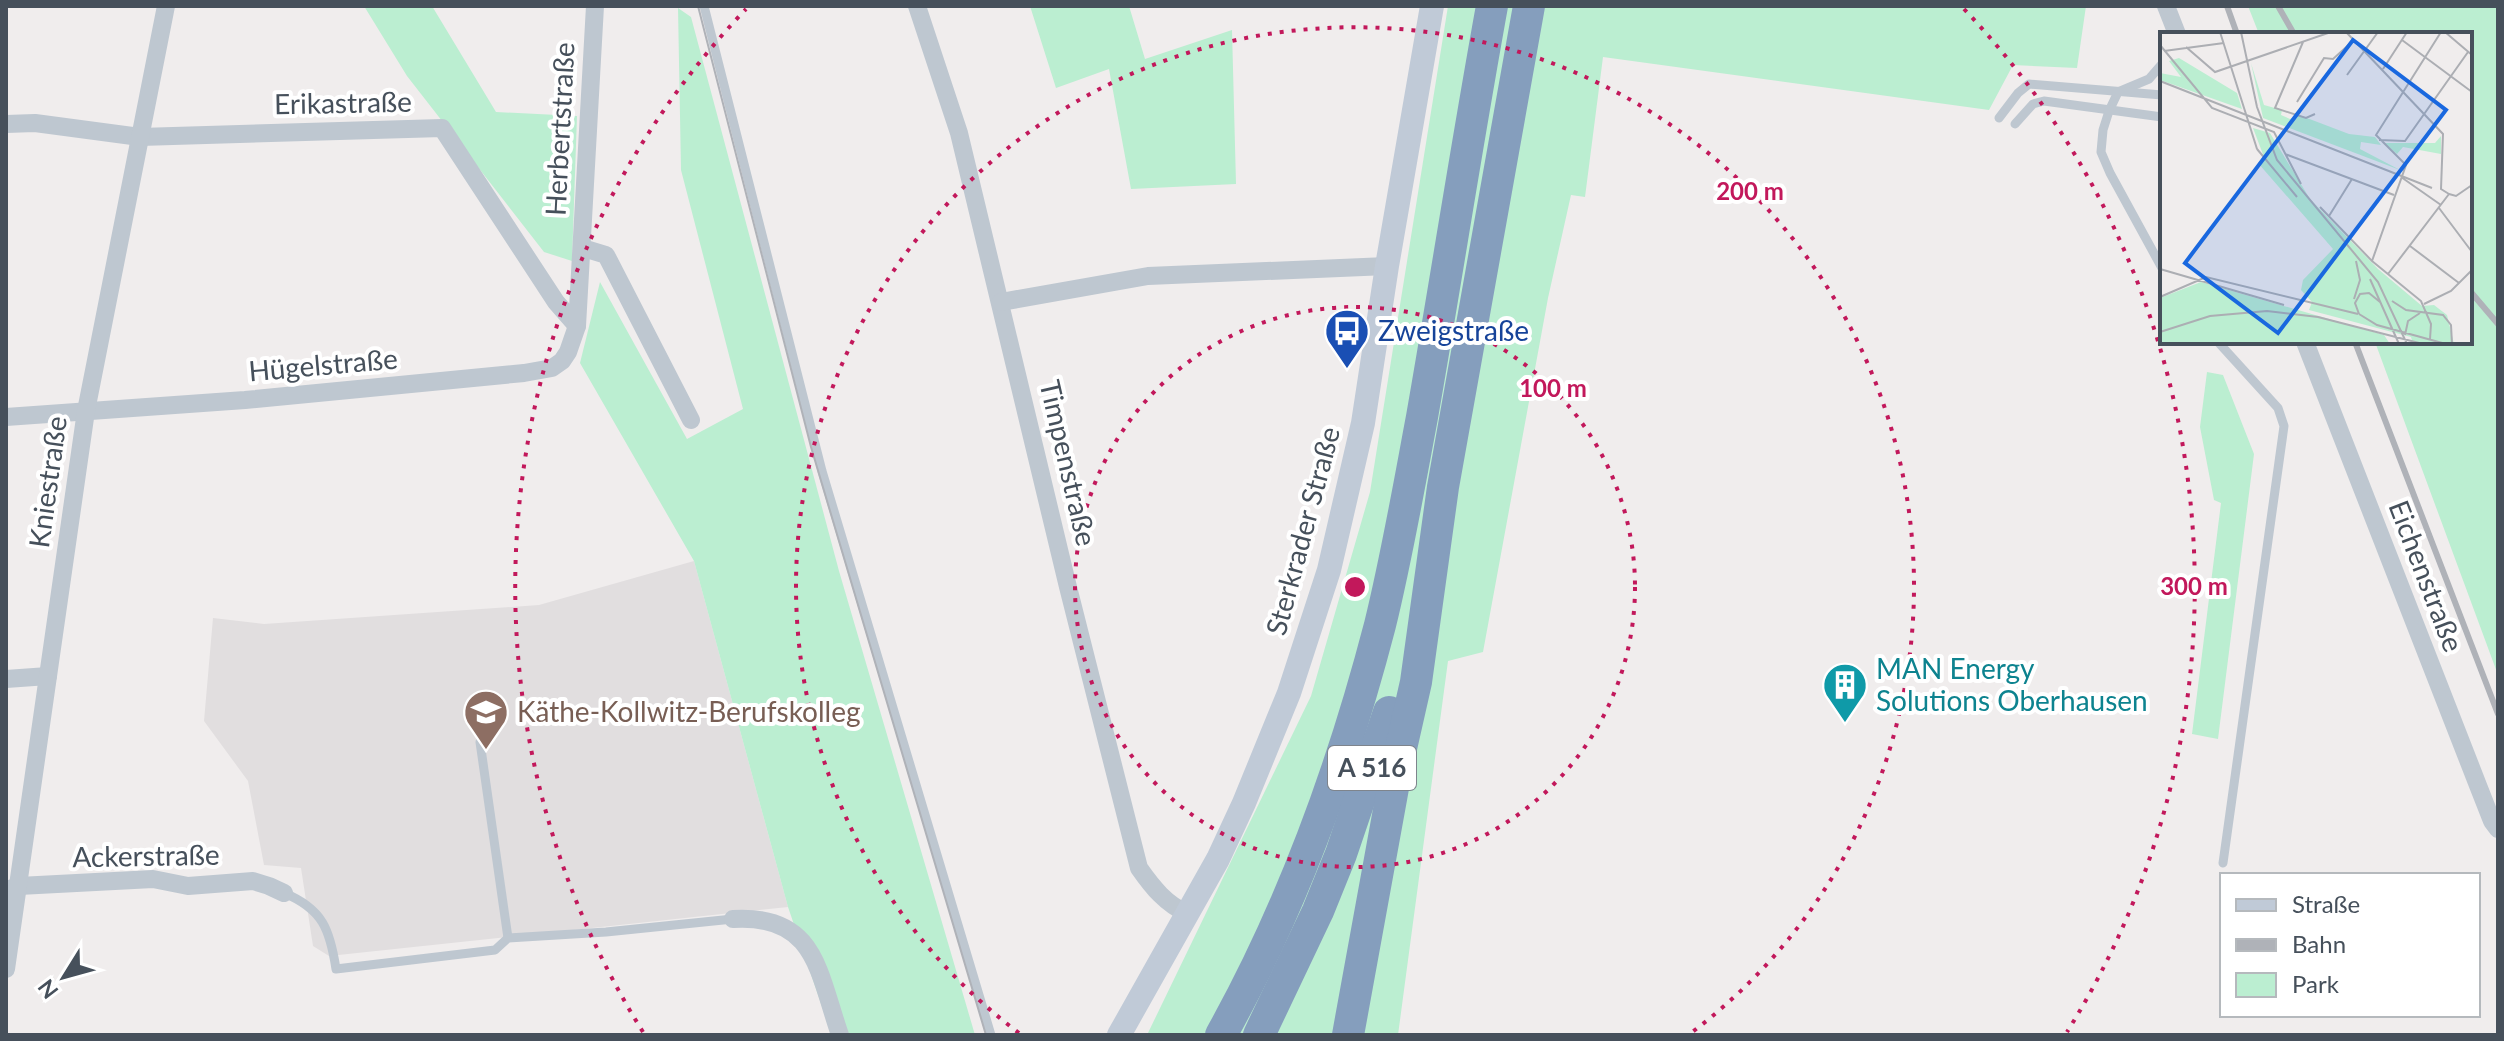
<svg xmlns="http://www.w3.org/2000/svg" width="2504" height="1041" font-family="Lato,sans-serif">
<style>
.education{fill:#e1dedf}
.green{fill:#bbeed1}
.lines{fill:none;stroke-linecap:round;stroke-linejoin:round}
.lane{stroke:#bec7d0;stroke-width:9}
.street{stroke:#bec7d0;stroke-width:18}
.secondary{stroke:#c0cad7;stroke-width:24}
.highway{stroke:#859ebd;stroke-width:32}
.tram{stroke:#afb2b8;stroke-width:2}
.rail{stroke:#afb2b8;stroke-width:6}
.ring{fill:none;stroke:#c2185b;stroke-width:4;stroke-dasharray:4 8}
.labels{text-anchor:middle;stroke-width:8;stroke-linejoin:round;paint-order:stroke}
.shield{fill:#fff;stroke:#7e848c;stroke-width:2}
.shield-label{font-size:26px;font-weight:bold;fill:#46505b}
.street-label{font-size:28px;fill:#46505b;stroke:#fff}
.transit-label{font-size:28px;fill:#164399;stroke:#fff;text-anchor:start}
.culture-label{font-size:28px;fill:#0d838f;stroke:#fff;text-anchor:start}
.education-label{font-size:28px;fill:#785e54;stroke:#fff;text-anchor:start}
.inset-road{fill:none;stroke:#acaeb3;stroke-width:2}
.view{fill:#1968df;fill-opacity:0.15;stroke:#1968df;stroke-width:4}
.inset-edge{fill:none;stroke:#46505b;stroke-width:4}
.centre{fill:#c2185b;stroke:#fff;stroke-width:4}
.ring-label{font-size:24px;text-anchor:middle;font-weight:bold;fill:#c2185b;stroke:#fff;stroke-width:8;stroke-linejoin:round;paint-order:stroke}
</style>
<rect width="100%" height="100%" fill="#f0eded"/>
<polygon class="education" points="694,561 788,907 329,956 313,946 301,868 264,865 248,781 204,721 213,618 264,624 539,605"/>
<g class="green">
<polygon points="364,6 432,6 496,112 577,116 572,261 544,252 407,76"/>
<polygon points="1030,6 1129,6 1145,59 1232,30 1236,184 1131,189 1109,69 1056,88"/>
<polygon points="1448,6 2086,6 2077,68 2013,65 1989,110 1603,57 1585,197 1571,195 1548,298 1483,652 1448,661 1398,1035 1147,1035 1311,696 1370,492"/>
<polygon points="2248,6 2498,6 2498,675 2375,342 2470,342 2470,34 2259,34"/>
<polygon points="678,8 691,17 839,571 975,1035 839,1035 828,1024 788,907 694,561 580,363 600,282 687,439 743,409 681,170"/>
<polygon points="2207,372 2223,375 2254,454 2218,739 2192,734 2221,503 2214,500 2200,427"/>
</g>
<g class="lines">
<g class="lane">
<polyline points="704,6 822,471 991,1035"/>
<polyline points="2162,64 2149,79 2118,92 2109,111 2103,130 2101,152 2110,173 2162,268"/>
<polyline points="1999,118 2018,93 2029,84 2162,95"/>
<polyline points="2015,124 2033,104 2044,101 2162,117"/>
<polyline points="2218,342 2278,408 2284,426 2223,863"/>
<polyline points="480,742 508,938"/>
<path d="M284 893C323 909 330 930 336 969L495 950 508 938 606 932 733 919"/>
</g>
<g class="street">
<path d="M917 6 959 133 1068 587 1139 868C1153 888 1166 904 1188 914"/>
<polyline points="2166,6 2177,34"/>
<polyline points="6,124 35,123 140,137 442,128 556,302 577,326"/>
<polyline points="583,248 606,255 691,420"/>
<polyline points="1001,302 1148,276 1387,266"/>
<polyline points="2305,342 2479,788 2492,821 2498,829"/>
<polyline points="6,417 245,400 524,373 552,368 562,361 568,352 577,326 595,6"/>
<polyline points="6,679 48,676"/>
<polyline points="6,890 19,886 153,879 188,886 253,881 269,886 284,893"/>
<path d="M733 919C816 914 818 972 840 1035"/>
<polyline points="6,969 86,411 166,6"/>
</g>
<polyline class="secondary" points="1119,1035 1218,859 1244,803 1289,693 1329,570 1363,423 1387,266 1432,6"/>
<g class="highway">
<path d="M1221 1035C1293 906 1343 767 1380 625 1397 556 1409 486 1422 417 1446 280 1467 143 1492 6"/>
<polyline points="1259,1035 1318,911 1341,854 1389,712"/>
<polyline points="1348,1035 1397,766 1416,682 1443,487 1529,6"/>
</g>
<polyline class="tram" points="698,6 811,447 986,1035"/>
<g class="rail">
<polyline points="2227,6 2237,34"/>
<polyline points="2278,6 2294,34"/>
<polyline points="2470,291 2498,324"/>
<polyline points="2355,342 2498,714"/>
</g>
</g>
<g class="ring">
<circle cx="1355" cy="587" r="280"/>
<path d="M1019 1033A559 559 0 1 1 1691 1033"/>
<path d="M643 1032A839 839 0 0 1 746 9M1964 9A839 839 0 0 1 2067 1032"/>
</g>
<defs>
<g id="bus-pin" transform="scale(2.3)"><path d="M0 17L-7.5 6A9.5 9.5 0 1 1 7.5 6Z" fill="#1a4fb4" stroke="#fff"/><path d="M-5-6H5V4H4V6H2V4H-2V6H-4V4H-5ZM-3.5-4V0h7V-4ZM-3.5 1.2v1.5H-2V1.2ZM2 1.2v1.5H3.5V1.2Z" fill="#fff"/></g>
<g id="building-pin" transform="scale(2.3)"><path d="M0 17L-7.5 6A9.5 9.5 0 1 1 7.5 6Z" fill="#0f9aa8" stroke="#fff"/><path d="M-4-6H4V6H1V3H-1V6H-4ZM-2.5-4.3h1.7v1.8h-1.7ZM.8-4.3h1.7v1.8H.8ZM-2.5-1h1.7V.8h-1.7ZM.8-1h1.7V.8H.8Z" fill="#fff"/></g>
<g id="school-pin" transform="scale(2.3)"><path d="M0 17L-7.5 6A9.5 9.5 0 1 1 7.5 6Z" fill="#8d6e63" stroke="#fff"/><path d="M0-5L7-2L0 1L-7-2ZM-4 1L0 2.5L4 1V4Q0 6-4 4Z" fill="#fff"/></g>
</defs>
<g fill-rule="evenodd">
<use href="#bus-pin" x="1347" y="331"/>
<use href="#building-pin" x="1845" y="685"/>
<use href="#school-pin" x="486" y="712"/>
</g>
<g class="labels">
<rect class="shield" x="1328" y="746" width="88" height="44" rx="6"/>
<g class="shield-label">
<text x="1372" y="777">A 516</text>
</g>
<g class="street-label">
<text transform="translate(343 103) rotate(-1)" y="10">Erikastraße</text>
<text transform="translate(560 129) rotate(-87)" y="10">Herbertstraße</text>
<text transform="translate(323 365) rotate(-5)" y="10">Hügelstraße</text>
<text transform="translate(1068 463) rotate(77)" y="10">Timpenstraße</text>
<text transform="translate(48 482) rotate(-82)" y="10">Kniestraße</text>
<text transform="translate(1303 531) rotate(-75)" y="10">Sterkrader Straße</text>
<text transform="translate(2426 576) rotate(69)" y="10">Eichenstraße</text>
<text transform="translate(146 856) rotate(-1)" y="10">Ackerstraße</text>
</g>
<g class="transit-label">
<text x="1378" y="341">Zweigstraße</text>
</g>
<g class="culture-label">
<text x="1876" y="679">MAN Energy<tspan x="1876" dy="32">Solutions Oberhausen</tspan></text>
</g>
<g class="education-label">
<text x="517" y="722">Käthe-Kollwitz-Berufskolleg</text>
</g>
</g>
<g transform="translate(2160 32)">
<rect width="312" height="312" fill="#f0eded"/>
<path d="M19 26 77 61 82 77 0 48V41L21 45 9 29ZM91 31 104 73 122 78 121 83 130 87 139 83 189 102 215 105 221 113 201 110 200 117 240 138 103 86ZM93 96 110 101 150 167 218 237 262 274 274 273 287 283 294 312H253L251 305 149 278 152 270 141 258 143 248 173 217 98 131 104 125ZM281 104V122L243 115 237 122 224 111H275ZM41 250 224 303 230 312H0V266Z" fill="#bbeed1"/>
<path class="inset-road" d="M60 0 97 117M81 0 97 75 117 128 218 250 247 312M186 0 283 102 281 157 289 162M285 0 312 23M242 8 312 60M143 10 115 76 146 86 155 82M0 13 52 76 114 100 141 152M26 15 55 40 171 0M4 19 64 11M223 37 247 0M187 43 218 0M0 49 272 156M137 70 164 26 173 27 194 8M219 108 245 109 308 20M97 117 137 165M125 122 234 163M241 145 281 173M289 162 296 164 312 153M160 175 212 229 261 269 271 292 270 307M279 176 312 220M169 184 192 147M250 214 299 251M212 229 246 133 216 103 281 0M0 237 124 273M228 242 289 162M210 247 239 312M0 265 46 245 198 282M194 267 200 248 196 229M232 269 246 278 283 283 291 293 292 312M264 272 291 259 312 238M199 282 217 293 286 312M199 282 195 271 200 262 209 261 220 270M0 300 50 284 107 279 158 285 263 312M245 303 248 289 260 281"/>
<path class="view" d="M193 8 286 78 118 301 25 231Z"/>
<rect width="312" height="312" class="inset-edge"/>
</g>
<circle cx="1355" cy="587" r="12" class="centre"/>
<g class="ring-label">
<text x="1750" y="200">200 m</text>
<text x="1553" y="397">100 m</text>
<text x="2194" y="595">300 m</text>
</g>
<rect width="2504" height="1041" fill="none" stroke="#46505b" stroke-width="16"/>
<rect x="2220" y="873" width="260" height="144" fill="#ffffff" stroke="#b5b9bd" stroke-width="2"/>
<rect x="2236" y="899" width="40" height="12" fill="#c0cad7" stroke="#b5b9bd" stroke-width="2"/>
<text x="2292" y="913" font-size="24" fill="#46505b">Straße</text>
<rect x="2236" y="939" width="40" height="12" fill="#afb2b8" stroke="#b5b9bd" stroke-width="2"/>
<text x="2292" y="953" font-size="24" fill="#46505b">Bahn</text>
<rect x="2236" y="973" width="40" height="24" fill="#bbeed1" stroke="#b5b9bd" stroke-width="2"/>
<text x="2292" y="993" font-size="24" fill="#46505b">Park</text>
<g transform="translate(64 977) rotate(233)" stroke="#ffffff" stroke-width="6" paint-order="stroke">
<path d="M0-6L14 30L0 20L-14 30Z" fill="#46505b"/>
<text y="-12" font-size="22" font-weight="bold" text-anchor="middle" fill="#46505b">N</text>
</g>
</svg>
